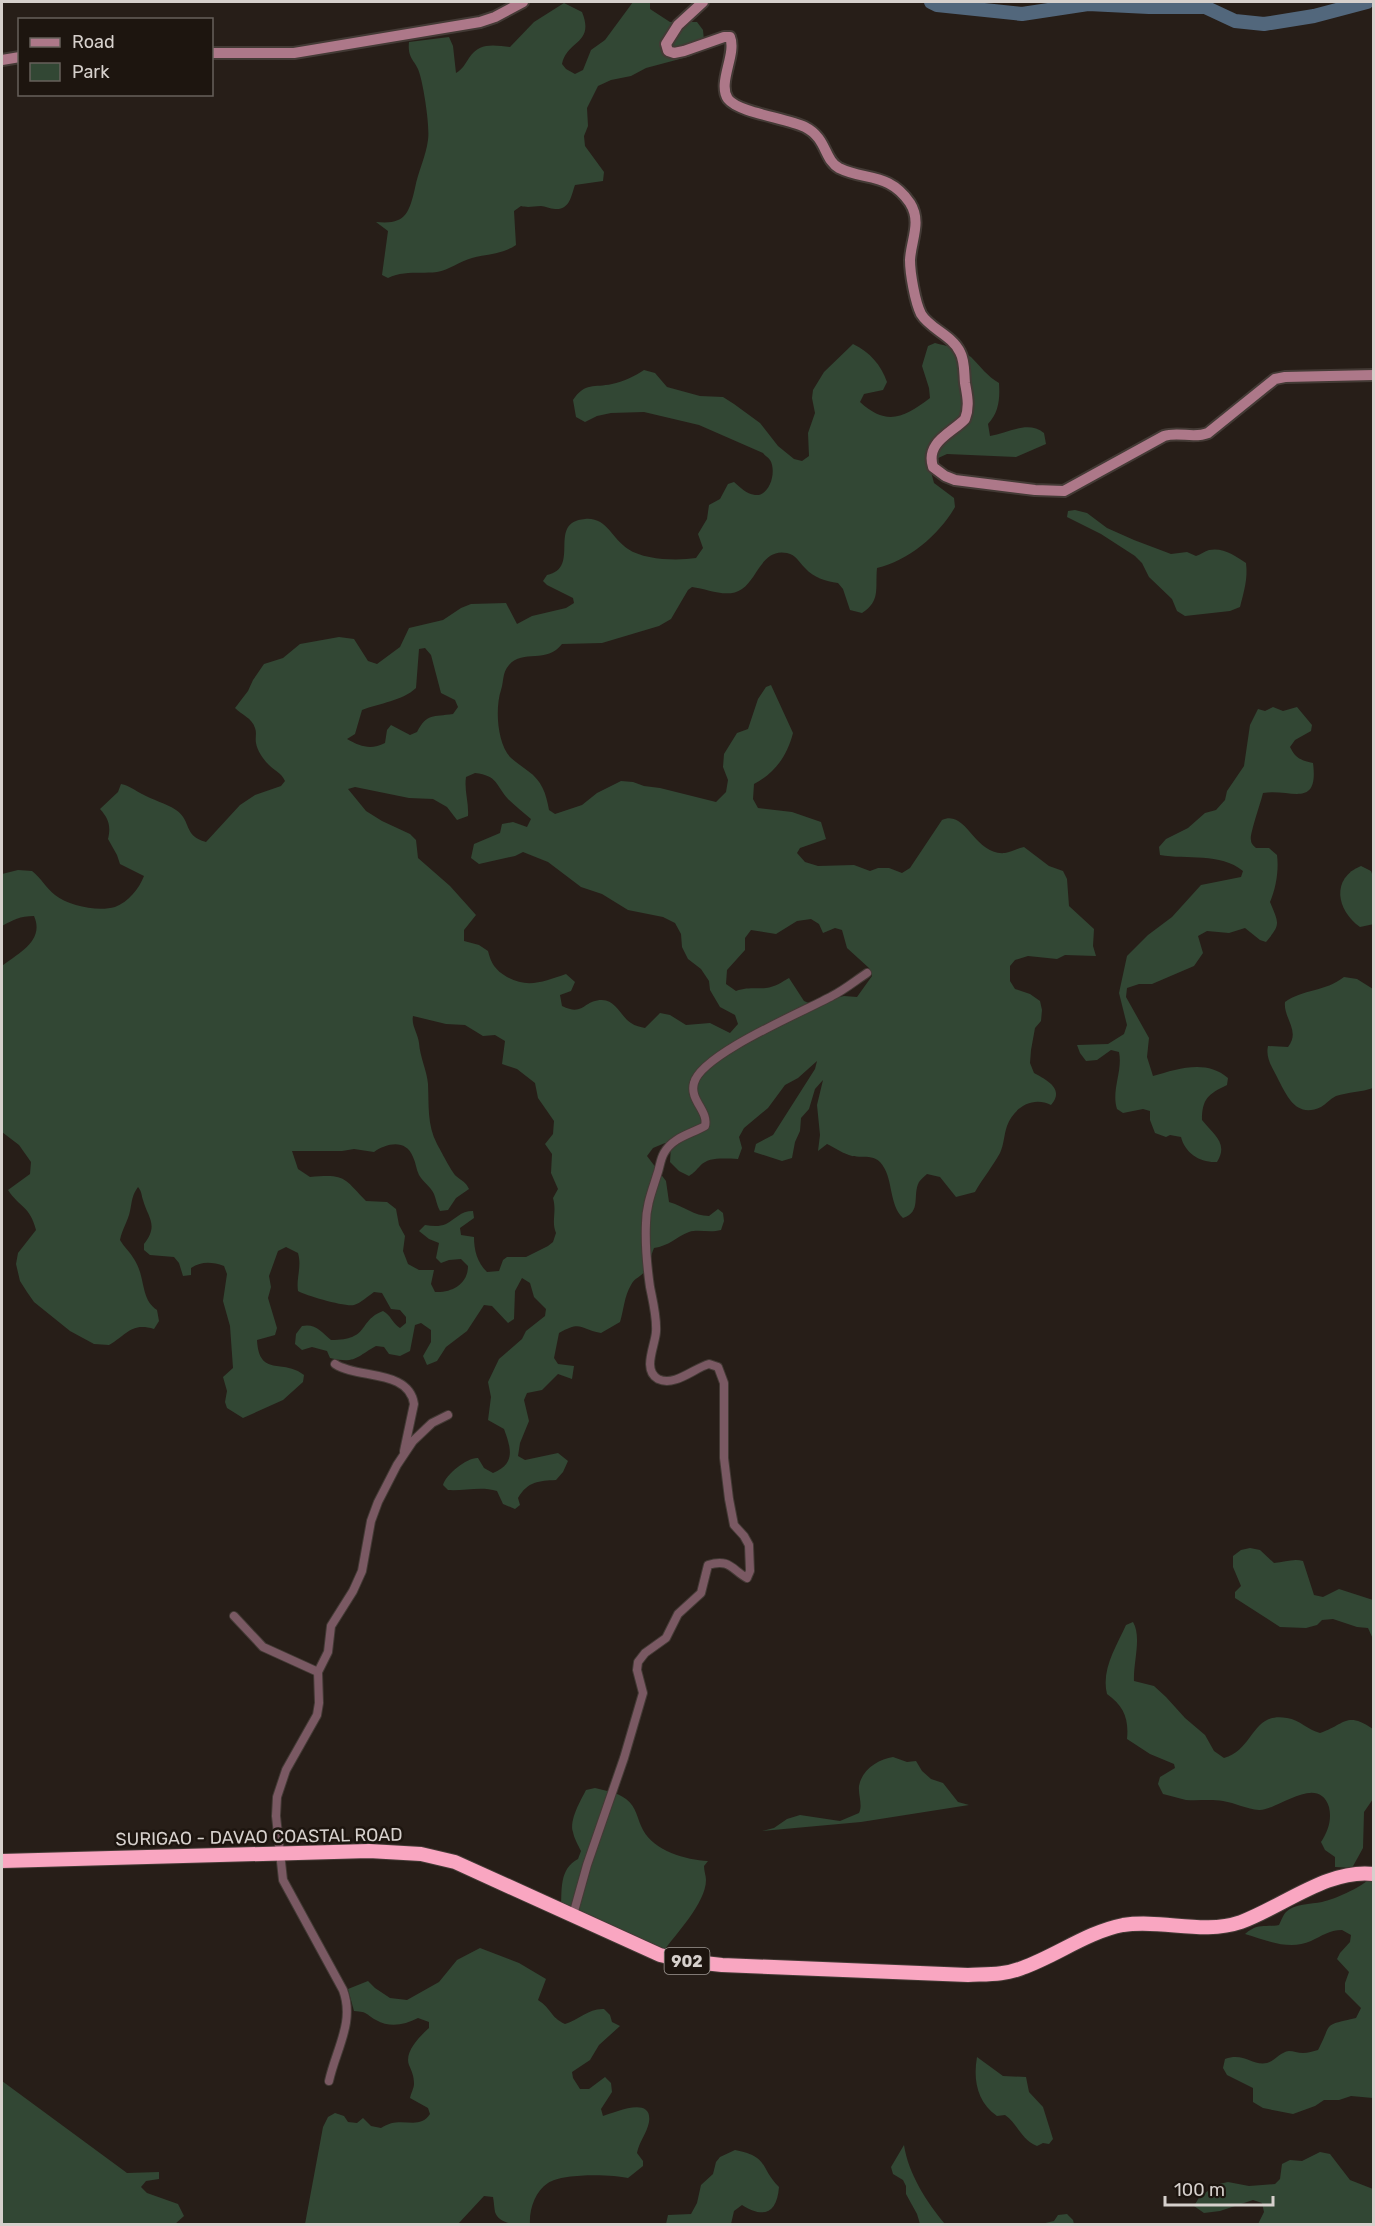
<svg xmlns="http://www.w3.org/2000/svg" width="1375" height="2226" font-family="Rubik,sans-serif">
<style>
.green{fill:#324734;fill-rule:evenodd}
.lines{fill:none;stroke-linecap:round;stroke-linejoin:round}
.river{stroke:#52677c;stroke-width:14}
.street-casing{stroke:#433a35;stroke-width:10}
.secondary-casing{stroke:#433a35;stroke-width:14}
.highway-casing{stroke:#433a35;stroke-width:16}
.street{stroke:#7a5963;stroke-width:8}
.secondary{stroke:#ad7889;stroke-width:10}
.highway{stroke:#f9a6c1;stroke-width:14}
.labels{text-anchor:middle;stroke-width:5;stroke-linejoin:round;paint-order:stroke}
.shield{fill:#1d150f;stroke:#9e9893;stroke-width:1.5}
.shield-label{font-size:16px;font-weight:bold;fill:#d6d0cc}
.street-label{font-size:18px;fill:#d6d0cc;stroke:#1d150f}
</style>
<rect width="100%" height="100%" fill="#271e18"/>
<g class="green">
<path d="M633 2H650V9L670 22H697L703 30 704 40 699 50 691 56 646 68 631 76 611 80 598 86 587 108 588 126 584 136 585 146 604 172 603 181 575 185C571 196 570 210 555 209 550 209 545 206 541 206 533 206 529 208 521 206L514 211 516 245C503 254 487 254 472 258 460 261 449 270 437 272 420 274 404 270 388 278L382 275 388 231 376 222C405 225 409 214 415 188 418 172 426 156 428 140 430 127 424 89 420 75 417 61 407 60 409 42L449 37 453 46 456 73C463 69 465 64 469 58 479 42 494 45 510 47L534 22 564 3 582 12C595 44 567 40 562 64L566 69 575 74 583 70 591 50 605 40Z"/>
<path d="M935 343C947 346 961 349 971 357 981 367 987 376 999 383 1000 399 999 412 988 424L990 436C1008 433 1028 420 1044 433L1046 444 1016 457 947 454 936 459 930 468 934 483 954 498 955 507C939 535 908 561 877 568 875 588 881 601 862 613L850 610 843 589 838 583C825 581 814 578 805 568 799 562 796 555 787 553 762 548 758 578 742 589 728 599 708 589 692 587L688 590 671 619 659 626 602 643 562 644C547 664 523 649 509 665 502 673 504 681 501 690 495 708 497 742 510 757 515 762 522 766 528 771 542 781 546 793 549 810L555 814 582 805 597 793 621 781 633 782 644 786 660 788 716 802 726 792 728 780 723 767 724 754 737 733 748 729 758 699 766 687 771 685 793 733C787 756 775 773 754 784L753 799 758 808 792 812 821 822 826 839 800 848 797 853 805 862 818 866 854 865 870 871 878 868H889L902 873 910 868 942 820C967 809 974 856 1005 853 1011 852 1018 848 1024 847L1049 866 1063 871 1067 879 1069 906 1094 929 1093 946 1096 956 1065 955 1057 959 1028 956 1015 960 1010 966V981L1015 989 1030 994 1040 1001 1042 1010 1041 1021 1035 1028 1031 1050 1030 1063 1034 1073C1047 1080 1065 1089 1051 1105 1033 1096 1014 1107 1007 1126 1004 1134 1004 1145 1000 1153 993 1166 983 1178 975 1192L956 1197 940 1177 927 1174C924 1177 921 1179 919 1182 912 1195 922 1212 903 1218 888 1204 894 1177 880 1162 872 1154 861 1158 852 1156 844 1154 835 1148 827 1144L818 1151 820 1135 817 1105 823 1080 815 1089 809 1109 801 1118 800 1131 795 1142 792 1158 782 1161 754 1152 756 1144 773 1135 815 1069 817 1061 798 1078 785 1085 768 1108 744 1128 739 1137 742 1148 738 1159C726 1159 709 1156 700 1166 696 1170 694 1173 689 1176L679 1171 670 1162 671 1146 665 1143 653 1148 647 1156 666 1181 669 1202C684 1206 694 1216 709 1216L718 1209 723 1213 724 1221 721 1230C710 1233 698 1229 689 1232 676 1237 669 1246 654 1248 651 1255 649 1266 645 1271 641 1277 634 1278 631 1285 624 1297 624 1309 620 1322L601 1333C579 1329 582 1320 559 1333L554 1358 558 1364 574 1366 572 1379 558 1374 542 1390 527 1393 524 1400 529 1421 520 1443 518 1456 525 1460 558 1453 568 1461 563 1472 556 1480C539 1481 528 1481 518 1498L520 1505 515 1509 503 1504 497 1491C481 1486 465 1491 448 1490L443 1485C446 1474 468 1457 478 1458L484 1468 493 1473C516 1464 511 1448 504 1429L488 1420 491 1397 488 1382 499 1359 522 1339 526 1331 545 1316 546 1309 534 1297 530 1283 522 1278 515 1291 514 1319 508 1323 492 1306 484 1305 467 1331 446 1347 437 1361 427 1365 423 1356 431 1342V1330L421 1323 415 1325 410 1351 400 1356 389 1354 384 1347 376 1346C356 1357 356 1364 330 1358L327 1351 312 1347 302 1350 295 1344 296 1334 302 1326C315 1323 322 1332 331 1340 371 1340 357 1321 383 1311 391 1315 392 1323 400 1328L406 1323V1317L400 1310 391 1309 382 1293 374 1292C368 1296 361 1303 354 1305 345 1307 307 1296 298 1291 296 1278 302 1267 298 1253L286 1247 278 1251 269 1276 271 1287 268 1298 277 1328 275 1335 257 1340C259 1378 283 1358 304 1375L303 1382 283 1400 243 1418 227 1408 225 1402 227 1391 223 1377 233 1368 230 1326 223 1301 227 1274 224 1266C212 1262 202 1261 191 1268V1275L183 1276 179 1263 174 1257 150 1255 144 1250V1244C159 1225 148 1218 143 1200 141 1194 142 1192 138 1187 132 1195 132 1201 130 1211 128 1221 122 1229 120 1240 124 1247 130 1252 134 1259 146 1277 140 1299 157 1310L159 1321 154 1329C131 1322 127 1335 109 1345L94 1344 70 1331 34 1302 27 1292 20 1281 16 1264 18 1253 36 1230C30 1206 20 1208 8 1190L30 1174 31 1162 19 1145 2 1132V966C18 953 45 941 34 916 20 916 13 920 2 926V874L18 870 32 871C41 878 46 888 55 895 69 906 98 912 115 907 128 902 139 889 144 876L120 864 117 855 108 839C111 826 109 819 100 809L118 792 121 784C130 786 134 790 142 794 152 800 166 803 176 810 192 821 183 836 206 842L240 805 255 795 281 786 285 781C281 772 274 771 268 764 263 759 257 750 256 743 255 738 257 733 255 728 252 718 242 715 235 708L248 691 253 680 264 664 283 658 300 644 339 637 354 639 368 661 377 664 400 647 409 628 443 620 461 608 471 604 506 603 517 624 532 616 566 608 574 603 573 598 547 585 543 581 547 575C582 568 546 522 585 519 607 517 612 539 628 549 644 560 677 561 696 558L703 548 698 534 707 519 709 505 720 499 728 484 734 482C740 487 746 494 755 495 770 497 777 471 770 460 768 457 765 456 763 453L699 425 644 412 611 413 597 416 585 422 576 417 573 400C585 382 594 388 612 384 623 382 635 376 644 370L655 373 667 387 700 396 723 397 734 404 760 423 778 446 794 459 802 461 809 456 808 433 815 413 812 398 813 390 824 372 853 344C870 352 881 365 887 382L883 390 864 394 860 402C887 427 905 417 930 398L929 388 922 366 928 346ZM425 648 431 655 441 693 455 700 458 707 453 714C433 717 427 713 417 732L410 735 391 725 387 730 385 743C371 750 361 747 347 739L355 734 362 710C380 703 402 701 416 688L419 649ZM475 773C498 776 495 784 508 799 515 806 523 812 531 819L527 827 513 822 502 824 500 833 474 844 471 858 479 864 515 856 523 852 548 862 581 887 602 894 628 910 663 917 675 923 681 934 682 947 688 959 701 969 709 981 710 990 720 1007 735 1015 738 1024 730 1033 710 1023 686 1025 670 1015 660 1013 645 1028C641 1027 635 1026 631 1023 621 1017 616 1000 602 1000 583 1000 584 1017 562 1006L560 995 571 991 575 982 566 974C545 981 528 989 507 977 495 970 491 963 488 951L479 945 464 941V930L476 915 450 886 418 858 416 840 410 834 382 821 366 811 348 789 355 787 409 798 433 799 447 807 457 820 468 816C469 802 464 791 466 777ZM811 919 819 924 823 933 835 928 842 930 847 948 869 968 872 976 857 997 844 996 811 1004 804 1001 789 978C782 982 775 987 766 988 755 989 747 987 736 991L726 984 727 970 745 950V938L751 930 776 934 797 921ZM413 1016 446 1024 465 1025 483 1036 495 1035 505 1041 502 1064 517 1069 535 1083 538 1098 554 1121 553 1134 545 1144 552 1154 551 1173 558 1189 553 1198C557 1212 551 1221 556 1233L553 1242 548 1246 526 1257H507L503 1260 499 1271 487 1272C477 1262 474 1250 474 1237L461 1235 460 1228 474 1218 473 1211C460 1211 456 1219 446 1224 439 1227 432 1226 425 1225L419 1231 429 1239 439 1243 436 1258 441 1263 449 1260 461 1259 468 1266C468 1284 452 1293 435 1292L431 1284 434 1270H419L408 1264 403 1251 405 1236 399 1225 396 1209 387 1202 366 1201C343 1177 345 1174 310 1177L298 1169 292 1151H342L354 1149 374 1152C387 1143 406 1139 413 1157 416 1163 416 1169 419 1175 423 1182 431 1187 434 1194 436 1199 437 1206 440 1211L448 1210 456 1198 469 1189C466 1182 462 1181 456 1176 451 1171 441 1151 437 1144 427 1125 429 1105 428 1084 427 1071 420 1057 419 1043 418 1034 411 1025 413 1016Z"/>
<path d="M1075 510 1087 513 1107 528 1134 540 1171 554 1187 552 1196 556C1200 555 1205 551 1209 550 1223 547 1236 556 1246 563 1248 579 1244 591 1240 607L1230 611 1185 616 1177 611 1172 599 1149 577 1142 563 1135 556 1101 534 1067 517 1068 511Z"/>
<path d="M1273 707 1283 711 1297 707 1312 725 1311 731 1295 740 1290 747C1296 759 1301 760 1313 763 1319 810 1290 788 1263 793 1261 802 1249 836 1251 840 1251 844 1254 846 1256 848H1269L1277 855C1279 870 1276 888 1270 902 1279 924 1281 924 1266 942L1260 940 1245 928 1229 933 1207 931 1198 936 1203 953 1194 966 1152 984H1139L1127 988 1126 997 1149 1038 1147 1057 1153 1076C1178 1069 1206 1059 1228 1078L1227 1085C1208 1094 1202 1099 1202 1120 1213 1134 1229 1143 1217 1162 1200 1163 1185 1153 1181 1137L1170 1135 1166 1137 1155 1133 1150 1120V1111L1143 1109 1123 1113 1117 1109C1111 1090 1123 1071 1119 1052L1111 1050 1097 1060 1086 1061 1080 1053 1077 1045 1108 1044 1124 1034 1127 1025 1119 993 1127 956 1148 935 1172 917 1201 885 1241 877 1243 871C1220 852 1187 860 1160 855L1159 847 1166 839 1188 828 1205 813 1216 810 1225 800 1227 791 1244 766 1250 725 1258 709 1265 711Z"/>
<path d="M1361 866 1371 871 1373 877 1374 924 1360 927C1336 910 1331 878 1361 866Z"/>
<path d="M1344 977 1357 979 1373 989V1088C1362 1092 1348 1092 1336 1096 1330 1099 1326 1104 1321 1107 1297 1118 1288 1098 1279 1081 1274 1070 1265 1059 1268 1046L1288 1047C1301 1031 1283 1018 1285 1002 1303 989 1325 992 1344 977Z"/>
<path d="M1250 1548 1260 1550 1274 1563C1285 1562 1294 1558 1303 1561L1314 1595 1323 1597 1339 1589 1373 1600V1639L1368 1628 1357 1627 1333 1619 1322 1620 1317 1625 1306 1628 1280 1627 1235 1598V1592L1241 1586 1233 1567V1556L1241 1550Z"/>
<path d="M1133 1622C1142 1637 1133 1663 1134 1681L1154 1686 1166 1697 1185 1718 1205 1735 1214 1751 1224 1758C1254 1750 1252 1711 1287 1718 1300 1720 1308 1730 1320 1733 1346 1724 1346 1711 1373 1729V1799L1364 1812 1363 1848 1352 1868 1335 1867V1857L1325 1850 1321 1842C1328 1831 1332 1820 1329 1807 1318 1773 1277 1811 1259 1810 1247 1809 1235 1803 1223 1801 1211 1799 1198 1801 1186 1800 1178 1798 1171 1796 1163 1794L1158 1784 1160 1777 1175 1768 1174 1764 1150 1754 1127 1739C1129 1719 1124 1706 1107 1694 1101 1670 1116 1647 1126 1625Z"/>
<path d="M893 1757 907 1762 916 1761 922 1771 931 1779 943 1783 958 1802 969 1805 861 1822 762 1831 774 1828 787 1819 800 1815 840 1821 859 1813C863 1805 858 1795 859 1786 862 1769 879 1759 893 1757Z"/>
<path d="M595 1788C606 1791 617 1792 626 1799 637 1807 637 1819 643 1830 654 1851 686 1860 708 1861L704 1866C704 1871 706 1876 706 1880 706 1903 675 1935 662 1953L561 1909C562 1890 559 1869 578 1859L581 1851C578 1845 574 1838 573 1832 569 1820 581 1800 586 1790Z"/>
<path d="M1369 1879 1373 1880 1374 1946 1372 1949 1374 1955 1373 2098 1351 2096 1339 2100H1324L1315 2106 1293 2114 1263 2108 1253 2102V2088L1227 2075 1223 2068 1225 2059C1244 2052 1252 2066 1267 2063 1275 2061 1280 2052 1289 2051 1293 2051 1298 2053 1303 2053 1308 2053 1313 2051 1318 2050 1333 2022 1321 2026 1356 2018L1361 2008 1345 1992V1983L1349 1972 1337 1959 1340 1953 1350 1942 1351 1935 1342 1930C1329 1930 1322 1936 1311 1941 1289 1951 1266 1940 1245 1934 1259 1922 1263 1928 1279 1925 1281 1921 1283 1915 1286 1912 1294 1904 1311 1904 1322 1902 1335 1899 1360 1888 1369 1879Z"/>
<path d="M480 1948 519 1963 546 1979 538 2000C552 2009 550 2017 565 2024 579 2020 589 2008 604 2009L610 2015 612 2022 620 2026 599 2045 590 2060 572 2072 573 2078 580 2089H589L605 2077 611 2083 612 2092 601 2109 603 2116C614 2113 653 2095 649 2122 647 2133 639 2142 637 2153L643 2161V2166L628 2178C612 2174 562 2173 548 2183 535 2191 529 2210 530 2224 519 2225 499 2225 495 2212 494 2207 494 2202 493 2197L484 2196 458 2224H305L323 2127 328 2117 335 2113 344 2116 348 2122 357 2123 363 2118 371 2126 381 2128C401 2114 418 2132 430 2114L428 2108 410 2098C411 2093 414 2088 414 2084 414 2076 412 2072 409 2065 404 2052 420 2036 429 2028V2022L418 2018C404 2025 390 2028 376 2020 365 2014 369 2012 354 2011L348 1989 368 1981 375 1988 390 1998 407 2000 439 1982 457 1960Z"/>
<path d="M977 2057 1003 2076 1026 2077 1029 2092 1043 2107 1053 2139 1049 2144 1043 2143 1037 2146C1021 2140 1018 2124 1005 2115L997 2116C977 2102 973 2080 977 2057Z"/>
<polygon points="2,2081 127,2173 159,2172 159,2179 146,2181 141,2187 147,2193 178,2204 184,2216 175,2224 2,2224"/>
<path d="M904 2145C908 2173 927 2203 945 2224H920L917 2214 906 2194V2186L903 2180 893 2174 891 2167Z"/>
<path d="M735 2150C770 2157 759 2167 779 2187 777 2213 764 2219 742 2205L734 2211 731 2224H666L668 2215 691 2214 697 2203 701 2185 713 2174 716 2162 720 2157Z"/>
<polygon points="1320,2152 1330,2154 1350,2180 1373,2189 1373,2224 1258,2224 1264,2212 1262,2203 1253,2200 1220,2211 1204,2213 1194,2206 1200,2196 1219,2184 1228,2182 1249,2186 1275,2184 1280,2179 1282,2164 1290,2160 1302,2161"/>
<polygon points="1067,2214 1073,2220 1074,2224 1041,2224 1054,2221 1058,2215"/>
</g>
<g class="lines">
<polyline class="river" points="931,2 937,5 1022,14 1088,4 1149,7 1205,7 1235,21 1264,24 1314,16 1367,2"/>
<g class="street-casing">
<g id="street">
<path d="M335 1364C357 1379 409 1369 414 1404L404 1451"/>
<polyline points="234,1616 263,1647 318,1672"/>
<path d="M573 1915 587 1865 624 1758 643 1693 637 1670 638 1662 645 1653 666 1638 678 1614 701 1593 708 1565C730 1558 732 1570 747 1578L750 1571 749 1545 744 1536 734 1525 729 1499 724 1458V1383L718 1367 709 1364C694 1368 675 1387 658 1379 642 1370 655 1346 656 1332 657 1317 653 1302 650 1287 647 1266 645 1244 646 1223 646 1206 652 1191 657 1175 660 1167 660 1160 664 1153 673 1137 691 1134 705 1126 709 1111 689 1100 694 1083 701 1054 805 1011 832 996 844 990 855 981 867 973"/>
<path d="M329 2081C336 2049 355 2022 343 1990L283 1880 276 1816 277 1797 286 1770 317 1715 319 1703 318 1672 328 1652 331 1626 353 1591 362 1571 371 1521 378 1502 397 1465 413 1441 432 1423 448 1415"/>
</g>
</g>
<g class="secondary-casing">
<g id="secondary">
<path d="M703 2 678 25 666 44 668 51 674 53 684 51 724 37H730C737 54 717 83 728 99 739 113 787 118 805 127 827 138 824 160 839 168 865 181 889 172 910 203 922 222 911 240 910 260 910 273 915 302 921 314 930 329 952 335 960 352 965 361 964 373 965 383 967 395 970 406 965 419 952 433 925 442 933 467L945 476 955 480 1035 490 1064 491 1164 436C1179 431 1193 439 1208 433L1275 379 1285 377 1374 375"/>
<polyline points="212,53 294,53 480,22 495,17 523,2"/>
<polyline points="2,60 20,57"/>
</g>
</g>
<g class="highway-casing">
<path id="highway" d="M2 1861 369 1851 421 1854 455 1862 660 1955 686 1961 722 1965 968 1975C986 1974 1005 1975 1022 1968 1056 1956 1087 1932 1123 1925 1163 1919 1203 1935 1241 1922 1282 1907 1329 1868 1374 1874"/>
</g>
<use href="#street" class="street"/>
<use href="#secondary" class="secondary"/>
<use href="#highway" class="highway"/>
</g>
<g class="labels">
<rect class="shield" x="664.5" y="1948" width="45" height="26" rx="4.5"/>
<g class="shield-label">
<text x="687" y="1967">902</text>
</g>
<g class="street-label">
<text transform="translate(259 1837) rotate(-1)" y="6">SURIGAO - DAVAO COASTAL ROAD</text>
</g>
</g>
<rect width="1375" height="2226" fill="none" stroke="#d6d0cc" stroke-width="6"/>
<rect x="18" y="18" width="195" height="78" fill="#1d150f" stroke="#67605b" stroke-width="1.5"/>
<rect x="30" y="38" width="30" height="9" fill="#ad7889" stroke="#67605b" stroke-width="1.5"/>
<text x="72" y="48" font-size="18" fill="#d6d0cc">Road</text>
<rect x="30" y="63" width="30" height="18" fill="#324734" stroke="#67605b" stroke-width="1.5"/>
<text x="72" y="78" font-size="18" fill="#d6d0cc">Park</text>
<path d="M1165 2196v9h108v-9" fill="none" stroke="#d6d0cc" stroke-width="3"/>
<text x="1174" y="2196" font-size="18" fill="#d6d0cc" stroke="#1d150f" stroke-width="4.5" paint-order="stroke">100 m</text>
</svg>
